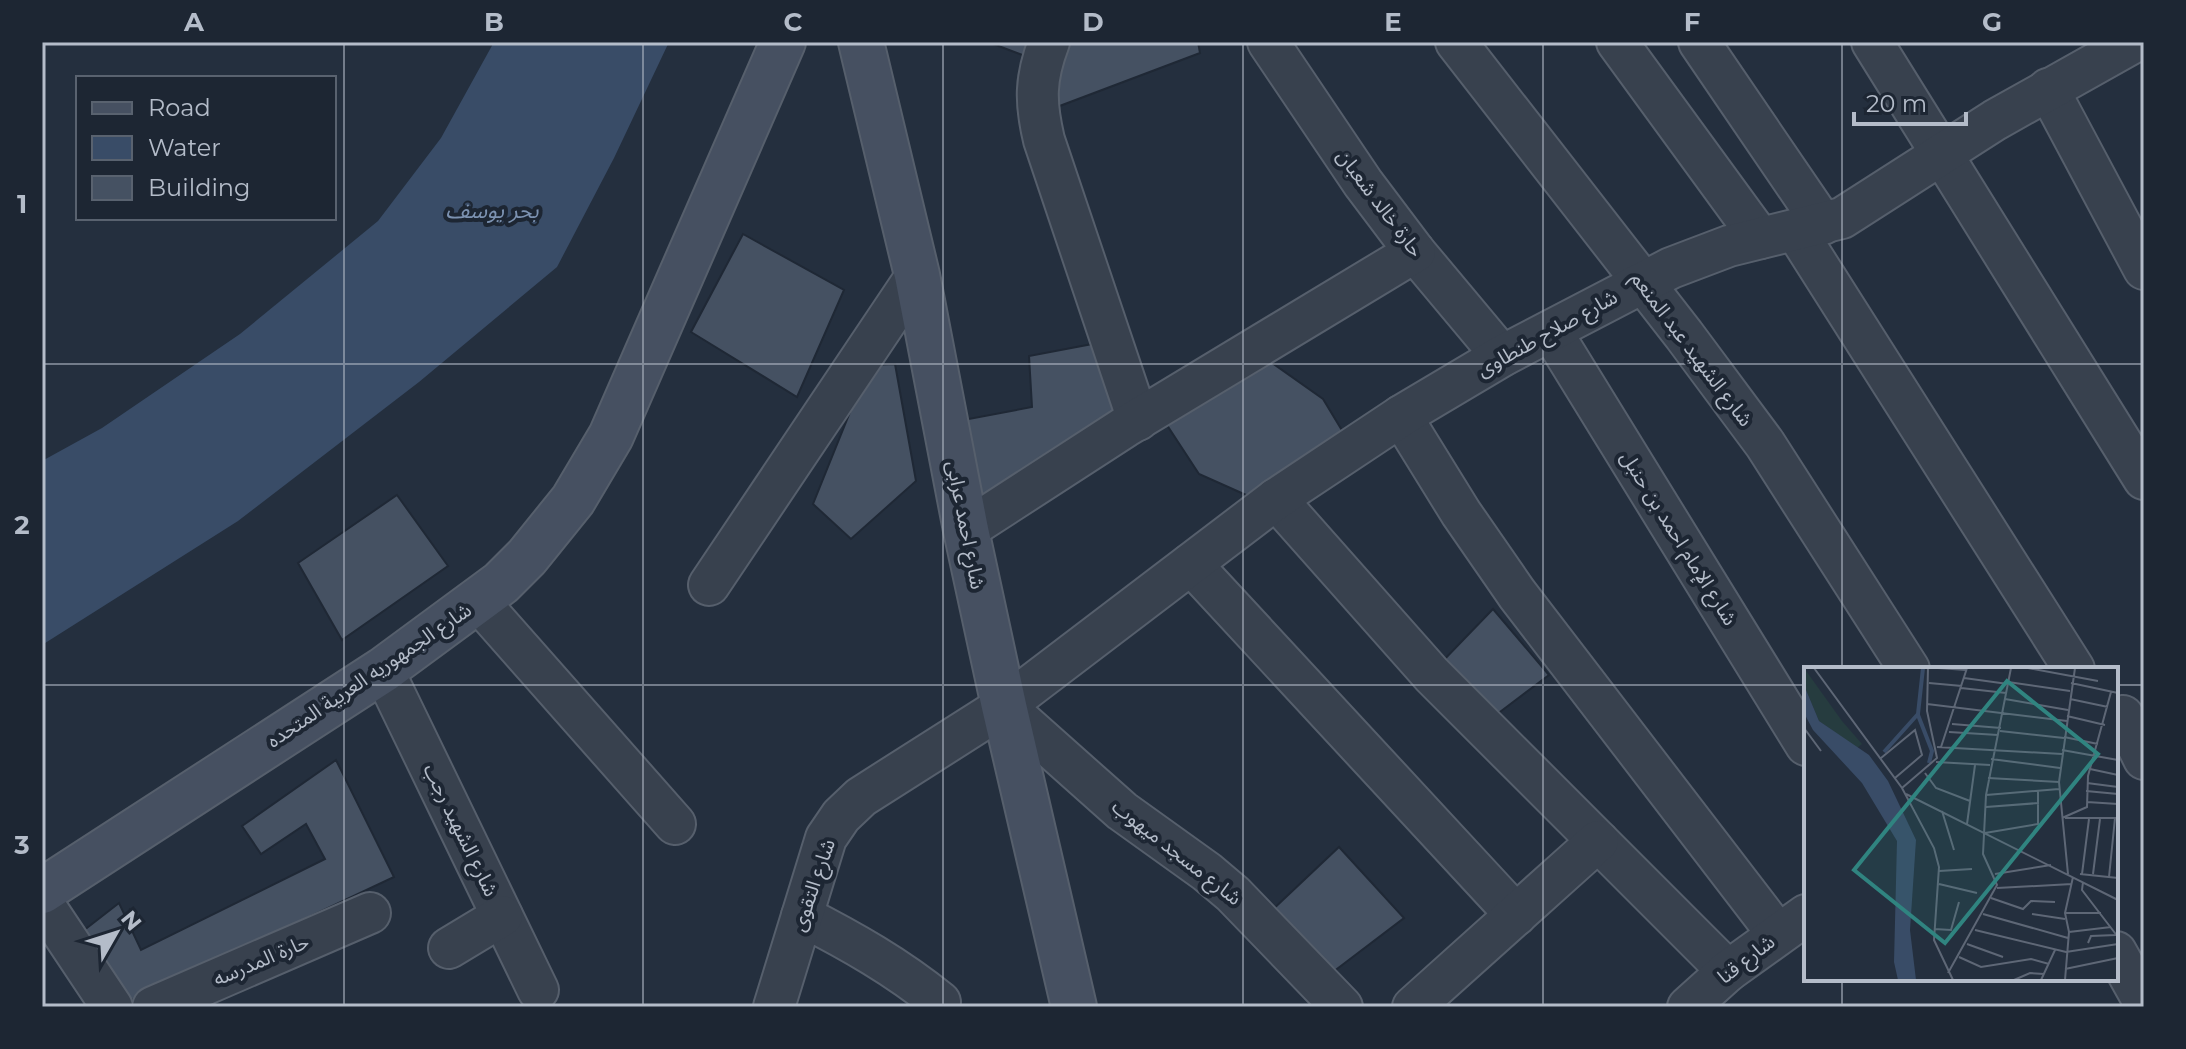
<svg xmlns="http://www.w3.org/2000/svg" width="2186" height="1049" font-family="Montserrat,'Noto Sans Arabic',sans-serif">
<rect width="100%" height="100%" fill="#242f3e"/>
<!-- water -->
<path fill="#394c67" d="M494 42H669L614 158 557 267 419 382 238 521 42 645V461L102 428 240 334 378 221 441 138Z"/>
<!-- building -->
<g fill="#455162" stroke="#1f2835" stroke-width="2">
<path d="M988 42H1029L1025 56Z"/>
<path d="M1069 42H1198L1200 53 1049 110Z"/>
<path d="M743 234 844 290 797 397 691 332Z"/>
<path d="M1103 342 1124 412 976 504 958 421 1032 407 1029 356Z"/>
<path d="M1265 358 1323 399 1346 437 1255 499 1199 474 1165 422Z"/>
<path d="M895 364 916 481 851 539 813 504 869 365Z"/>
<path d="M397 495 448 566 342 640 298 563Z"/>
<path d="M1493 609 1549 675 1492 718 1438 666Z"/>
<path d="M336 760 394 877 128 1002 83 931 119 903 141 950 325 859 306 824 261 854 242 826Z"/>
<path d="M1339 847 1404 918 1329 975 1267 915Z"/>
</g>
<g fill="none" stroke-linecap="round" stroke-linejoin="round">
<defs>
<g id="street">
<path d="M1049 42C1035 79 1035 102 1044 140L1138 420"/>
<path d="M1268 42 1363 183 1415 252 1502 356"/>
<path d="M1456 42 1684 335 1765 444 1909 669"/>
<path d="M1617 42 1760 238"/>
<path d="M1699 42 1823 224"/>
<path d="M1872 42 2144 479"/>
<path d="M2048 89 2144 269"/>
<path d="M1796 231 2074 669"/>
<path d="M1551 331 1806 745"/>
<path d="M1401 416 1461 513 1517 594 1777 933"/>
<path d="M1276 499 1432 675 1728 971"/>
<path d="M966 530 1125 427 1415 252"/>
<path d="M1191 564 1516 915"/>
<path d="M709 585 917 275"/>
<path d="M478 601 675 824"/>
<path d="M383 670 538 990"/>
<path d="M1004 706 1122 811 1207 872 1233 894 1342 1007"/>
<path d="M2123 716 2144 759"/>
<path d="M42 902 112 1007"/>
<path d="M802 916C851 941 897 967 940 1002"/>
<path d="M449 948 502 916"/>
<path d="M2116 952 2144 1002"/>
<path d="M153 1007 370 913"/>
<path d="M774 1007 826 838 841 816 861 797 1004 706 1276 499 1401 416 1502 356 1671 268 1729 246 1842 218 1995 120 2134 42"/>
<path d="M1413 1007 1598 841"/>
<path d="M1688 1007 1728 971 1806 915"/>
</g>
<g id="secondary">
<path d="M861 42 917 275 966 530 1004 706 1074 1007"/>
<path d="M42 891 383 670 501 583 527 557 573 500 611 436 783 42"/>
</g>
</defs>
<!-- street casing -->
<use href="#street" stroke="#565f6c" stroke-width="44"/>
<!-- secondary casing -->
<use href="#secondary" stroke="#565f6c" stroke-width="48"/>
<!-- street -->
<use href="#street" stroke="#38414e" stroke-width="40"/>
<!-- secondary -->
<use href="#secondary" stroke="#465061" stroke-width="44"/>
</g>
<!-- grid -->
<path fill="none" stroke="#b4bcc9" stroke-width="2" stroke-opacity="0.55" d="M344 42V1007M643 42V1007M943 42V1007M1243 42V1007M1543 42V1007M1842 42V669M42 364H2144M42 685H1806M2116 685H2144M1842 979V1007"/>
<g text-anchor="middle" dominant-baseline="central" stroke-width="8" stroke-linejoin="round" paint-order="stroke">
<!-- street labels -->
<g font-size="20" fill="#b4bcc9" stroke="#1d2633">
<text transform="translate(1380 203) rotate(53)">حارة خالد شعبان</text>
<text transform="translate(1547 333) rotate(-29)">شارع صلاح طنطاوى</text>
<text transform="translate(1692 349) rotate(53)">شارع الشهيد عبد المنعم</text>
<text transform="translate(966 525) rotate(79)">شارع احمد عرابى</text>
<text transform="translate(1679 538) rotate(58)">شارع الإمام احمد بن حنبل</text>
<text transform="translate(369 675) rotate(-34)">شارع الجمهوريه العربية المتحده</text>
<text transform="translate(461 830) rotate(64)">شارع الشهيد رجب</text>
<text transform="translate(1177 852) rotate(38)">شارع مسجد ميهوب</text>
<text transform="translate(813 885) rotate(-71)">شارع التقوى</text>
<text transform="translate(1746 959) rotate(-38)">شارع قنا</text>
<text transform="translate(261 960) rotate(-23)">حارة المدرسه</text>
</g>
<!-- water labels -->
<g font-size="22" font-style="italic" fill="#7c92b1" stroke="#1d2633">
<text x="492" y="210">بحر يوسف</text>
</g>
</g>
<!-- overview -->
<g transform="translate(1804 667)">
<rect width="314" height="314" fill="#242f3e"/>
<path d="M0 1 38 54 58 77 53 81 15 54 0 18Z" fill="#263c3f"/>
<path d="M0 18 15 54 65 88 84 114 112 173 106 263 112 313H94L90 295 93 174 58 116 9 63 0 46Z" fill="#394c67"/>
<path fill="none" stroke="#394c67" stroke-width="4" d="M114 48 128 84 125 96M80 85 114 47 119 1"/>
<path fill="none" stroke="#5e6776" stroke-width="2" d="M10 1 98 121 130 181 135 200 130 273 149 313M134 1 162 3M224 1 294 14M160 11 204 17M204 15 266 24M125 16 158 19M267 16 314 26M157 21 202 26M201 32 264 43M266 32 304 40M123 37 263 54M263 49 301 58M148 57 197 61M0 61 17 84M196 64 260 71M145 65 194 68M260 70 294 77M133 80 258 87M137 80 163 1M258 83 314 93M77 91 111 63 118 88 91 111M187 92 256 101M132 95 186 98M286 102 314 108M121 106 132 121 166 134M184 111 255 115M283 116 314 120M98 121 133 91 123 44 124 1M282 124 314 127M102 127 314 233M182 128 255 122M283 135 314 137M182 140 235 136M138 144 150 183M258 151 283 140 284 109 307 25M261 151H314M163 157 171 98M181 166 234 157V124M135 204 168 202M191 207 247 198M264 207 255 115 271 1M276 207 314 211M278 207 285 152M289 207 296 152M305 210 311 151M279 215 278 223 314 270M135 217 173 226M193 221 268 217M187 231 219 242 227 234 251 235M261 246H297M179 247 264 271M228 247 261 252M130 262 147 263 155 235M171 263 262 285 314 277M265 265 307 260M284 276 287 269 312 268M163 277 199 290M155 290 177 300 227 292 245 297M261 302 314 291M144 306 193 218 179 187 182 128 207 1M210 313 226 306 240 307M237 313 251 283M261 313 265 265 261 246 269 210"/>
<path fill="#308480" fill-opacity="0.15" stroke="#308480" stroke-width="4" d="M203 14 294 87 141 276 50 203Z"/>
<rect width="314" height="314" fill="none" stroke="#b4bcc9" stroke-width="4"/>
</g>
<!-- border -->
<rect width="2186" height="1049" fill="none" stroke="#1d2633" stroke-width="88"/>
<!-- legend -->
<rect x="76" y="76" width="260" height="144" fill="#1d2633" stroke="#59626f" stroke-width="2"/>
<rect x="92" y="102" width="40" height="12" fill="#465061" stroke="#59626f" stroke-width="2"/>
<text x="148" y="116" font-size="24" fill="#b4bcc9">Road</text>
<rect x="92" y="136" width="40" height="24" fill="#394c67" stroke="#59626f" stroke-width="2"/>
<text x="148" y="156" font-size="24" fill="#b4bcc9">Water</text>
<rect x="92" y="176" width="40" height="24" fill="#455162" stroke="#59626f" stroke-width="2"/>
<text x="148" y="196" font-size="24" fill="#b4bcc9">Building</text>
<!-- north arrow -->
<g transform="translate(116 933) rotate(51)" stroke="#1d2633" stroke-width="6" paint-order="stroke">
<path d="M0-6L14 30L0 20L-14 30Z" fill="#b4bcc9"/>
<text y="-12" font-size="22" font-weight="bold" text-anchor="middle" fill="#b4bcc9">N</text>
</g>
<!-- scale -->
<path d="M1854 112v12h112v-12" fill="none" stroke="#b4bcc9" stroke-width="4"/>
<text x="1866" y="112" font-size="24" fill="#b4bcc9" stroke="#1d2633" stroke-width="6" paint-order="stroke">20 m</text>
<rect x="44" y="44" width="2098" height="961" fill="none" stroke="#b4bcc9" stroke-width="3"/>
<g font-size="26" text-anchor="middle" font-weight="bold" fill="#b4bcc9">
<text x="194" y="31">A</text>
<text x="494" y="31">B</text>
<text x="793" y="31">C</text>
<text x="1093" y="31">D</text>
<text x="1393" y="31">E</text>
<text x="1692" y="31">F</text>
<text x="1992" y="31">G</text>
<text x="22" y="213">1</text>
<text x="22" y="534">2</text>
<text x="22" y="854">3</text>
</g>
</svg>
